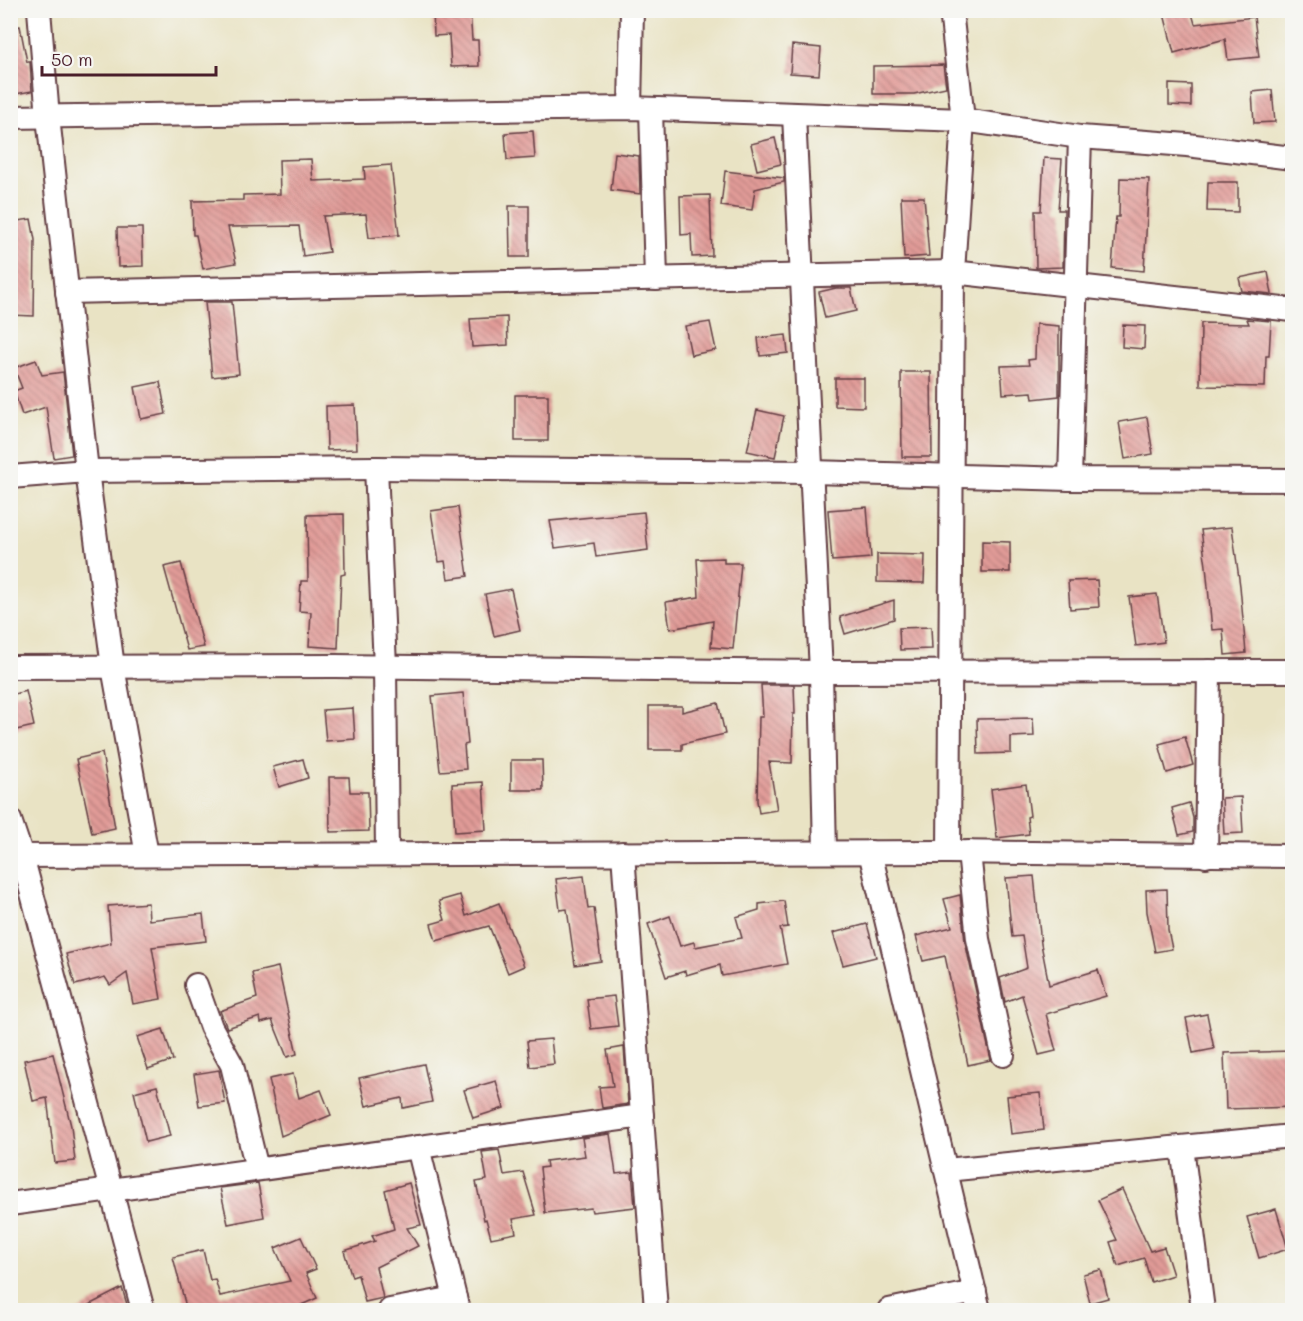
<svg xmlns="http://www.w3.org/2000/svg" width="1303" height="1321" font-family="Mali,sans-serif">
<defs>
<pattern id="building-back-hatch" width="6" height="6" patternUnits="userSpaceOnUse" patternTransform="scale(1.5)"><rect width="6" height="6" fill="#e19b98"/><path d="M-1 5l2 2M0 0l6 6M5-1l2 2" fill="none" stroke="#b87e7c"/></pattern>
</defs>
<rect width="100%" height="100%" fill="#f6f6f2"/>
<filter id="ink" filterUnits="userSpaceOnUse"><feTurbulence type="fractalNoise" baseFrequency=".0167" numOctaves="2"/><feDisplacementMap in="SourceGraphic" scale="12" xChannelSelector="R" yChannelSelector="G"/><feConvolveMatrix kernelMatrix="1 2 1 2 8 2 1 2 1" color-interpolation-filters="sRGB"/></filter>
<filter id="wash" filterUnits="userSpaceOnUse"><feTurbulence type="fractalNoise" baseFrequency=".008" numOctaves="4" result="noise"/><feDisplacementMap in="SourceGraphic" scale="24" xChannelSelector="R" yChannelSelector="G"/><feGaussianBlur stdDeviation="1.35" result="paint"/><feColorMatrix in="noise" values="0 0 0 0 0 0 0 0 0 0 0 0 0 0 0 0 0 1.4 0 .05"/><feComposite in="paint" operator="in"/></filter>
<g filter="url(#wash)">
<rect width="100%" height="100%" fill="#e9e3c4"/>
<g id="blocks">
<!-- building -->
<g fill="url(#building-back-hatch)">
<path d="M433 10H470L472 40H478L479 66 451 67 449 35 434 36Z"/>
<path d="M1163 10H1191L1195 24 1254 17 1259 57 1228 60 1225 39 1174 53Z"/>
<path d="M20 26 27 62H30L32 91 10 95V27Z"/>
<path d="M792 45 821 48 819 75 790 73Z"/>
<path d="M943 65 946 87 914 94H873V66Z"/>
<path d="M1169 84 1191 85V106L1169 105Z"/>
<path d="M1272 90 1275 122 1254 123 1252 92Z"/>
<path d="M533 131 535 158 507 160 505 133Z"/>
<path d="M775 138 781 164 757 170 751 144Z"/>
<path d="M615 153 639 156 640 194 611 190Z"/>
<path d="M1044 158 1062 159 1058 210H1064L1063 267 1036 268 1035 211H1041Z"/>
<path d="M311 159 313 181 365 179 364 167 391 165 399 235 369 238 366 214 323 216 329 252 303 256 299 226 228 227 236 263 203 269 196 235H193L192 201 243 200V195L280 194 279 160Z"/>
<path d="M725 171 784 178V182L755 189 752 210 721 206Z"/>
<path d="M1120 178 1149 179 1144 271 1112 268 1116 217H1119Z"/>
<path d="M1208 182H1238V212L1207 211Z"/>
<path d="M710 195 712 256 692 257 691 234 681 235 680 196Z"/>
<path d="M901 197H924L929 256 904 258Z"/>
<path d="M509 206H529V257H510Z"/>
<path d="M31 219 35 240 34 316 10 315V222Z"/>
<path d="M117 228H142L143 266 118 267Z"/>
<path d="M1268 272 1272 294 1242 291 1239 278Z"/>
<path d="M836 288H851L856 311 825 318 819 292Z"/>
<path d="M205 302H232L239 374 212 377Z"/>
<path d="M507 317 508 345 472 347 470 319Z"/>
<path d="M1247 319 1271 321 1269 356H1266L1265 387 1200 386 1201 323 1249 324Z"/>
<path d="M710 322 716 350 691 355 685 326Z"/>
<path d="M1036 324 1059 326V396L1033 399 1032 392 1003 394 1001 366 1029 365 1028 360 1035 359Z"/>
<path d="M1123 325 1145 326 1144 349 1122 347Z"/>
<path d="M786 335 788 353 760 356 758 338Z"/>
<path d="M36 360 42 375 63 372 72 455 54 458 46 407 22 415 14 391 22 388 14 368Z"/>
<path d="M901 372H931L932 457H902Z"/>
<path d="M835 378H864V407L835 406Z"/>
<path d="M160 382 166 414 141 419 135 387Z"/>
<rect x="515" y="395" width="33" height="46"/>
<path d="M355 405 357 449 327 450 326 406Z"/>
<path d="M757 410 784 416 775 457 747 451Z"/>
<path d="M1147 417 1153 454 1125 459 1119 422Z"/>
<path d="M458 507 468 576 448 579 445 561 439 562 431 511Z"/>
<path d="M867 507 871 558 832 561 828 510Z"/>
<path d="M644 512 648 550 596 557 594 543 555 548 550 521Z"/>
<path d="M344 514 345 574 341 575 338 648 309 646 311 612 299 611 301 581H308L307 515Z"/>
<path d="M1232 527 1240 586 1246 653 1225 655 1223 629 1212 630 1206 566 1201 530Z"/>
<path d="M982 541 1010 542V572H982Z"/>
<path d="M877 554 925 555 924 583 877 582Z"/>
<path d="M724 558V563H741L733 649 711 647 713 621 670 629 666 602 699 597 697 559Z"/>
<path d="M181 563 204 647 187 650 164 567Z"/>
<path d="M1097 580 1099 607 1070 609 1068 581Z"/>
<path d="M511 589 520 630 494 636 485 594Z"/>
<path d="M1157 594 1164 642 1136 646 1129 597Z"/>
<path d="M894 600V619L845 634 840 617Z"/>
<path d="M931 627 932 649 900 650 899 628Z"/>
<path d="M761 685H794L795 714H793L792 763 769 762 777 810 759 813 757 801 759 717H763Z"/>
<path d="M26 691 34 726 16 730 10 709V695Z"/>
<path d="M463 693 468 744 464 745 466 769 440 771 432 696Z"/>
<path d="M718 703 725 734 682 744V750H649V706H682V712Z"/>
<path d="M353 708 355 739 326 741 323 710Z"/>
<path d="M1033 718 1034 736 1011 737V753L978 754 977 719Z"/>
<path d="M1185 737 1193 765 1167 773 1159 744Z"/>
<path d="M102 753 115 828 92 833 76 759Z"/>
<path d="M303 759 308 778 279 787 273 767Z"/>
<path d="M511 760H542L543 790H511Z"/>
<path d="M329 777H349L350 792H368L369 831 330 832Z"/>
<path d="M483 782 486 830 455 832 452 784Z"/>
<path d="M1026 784 1030 816 1027 817 1029 834 997 838 991 789Z"/>
<path d="M1241 797 1243 833 1224 834 1222 798Z"/>
<path d="M1189 803 1193 818V832L1179 835 1172 808Z"/>
<path d="M584 876 588 909 594 908 601 961 575 965 567 909 560 910 556 879Z"/>
<path d="M1034 876 1041 944 1049 985 1098 970 1106 996 1046 1014 1056 1051 1039 1055 1022 995 1005 1002 1000 978 1027 968 1022 936 1012 937 1006 878Z"/>
<path d="M1167 889 1168 930 1172 949 1155 952 1147 912 1146 890Z"/>
<path d="M460 895 466 916 499 903 524 966 508 973 489 926 436 941 431 924 445 920 439 901Z"/>
<path d="M960 895 965 942 991 1060 968 1065 945 956 923 961 916 936 952 927 944 899Z"/>
<path d="M784 901 788 927 780 928 787 964 722 976 720 965 686 975 685 971 666 977 648 924 670 916 680 946 694 942 695 947 742 938 736 917 759 910V904Z"/>
<path d="M148 903 149 920 203 914 206 941 152 947 161 999 133 1004 127 973 110 985 105 977 75 985 66 954 111 943 108 906Z"/>
<path d="M867 924 876 957 843 965 833 933Z"/>
<path d="M278 967 297 1054 287 1057 272 1020 261 1023 260 1017 227 1028 220 1011 257 998 252 973Z"/>
<path d="M614 996 618 1026 591 1029 587 999Z"/>
<path d="M1207 1014 1214 1049 1193 1053 1186 1018Z"/>
<path d="M163 1029 173 1060 148 1069 137 1037Z"/>
<path d="M551 1039 554 1064 530 1067 527 1041Z"/>
<path d="M624 1047 628 1104 602 1108 599 1087 613 1086 607 1050Z"/>
<path d="M1293 1051V1107L1226 1109 1224 1053Z"/>
<path d="M53 1054 71 1126 75 1161 55 1163 47 1098 33 1101 24 1060Z"/>
<path d="M424 1064 432 1102 403 1108 402 1098 366 1106 359 1078Z"/>
<path d="M219 1070 225 1103 199 1106 194 1074Z"/>
<path d="M293 1074 299 1098 321 1090 331 1115 281 1136 269 1079Z"/>
<path d="M496 1081 504 1108 473 1118 464 1090Z"/>
<path d="M157 1086 170 1136 146 1142 134 1092Z"/>
<path d="M1040 1093 1044 1130 1011 1134 1007 1096Z"/>
<path d="M610 1134 616 1174 632 1172 635 1207 592 1212 591 1208 545 1213 540 1168 547 1167 546 1161 585 1156 582 1138Z"/>
<path d="M499 1150 504 1175 523 1172 536 1215 513 1219 516 1233 491 1238 486 1219 484 1220 476 1182 487 1180 482 1152Z"/>
<path d="M258 1183 264 1217 228 1224 220 1188Z"/>
<path d="M409 1183 421 1225 407 1228 418 1246 376 1267 383 1298 365 1302 358 1275 352 1277 344 1251 375 1241 372 1236 394 1229 385 1190Z"/>
<path d="M1122 1189 1150 1251 1164 1247 1173 1275 1151 1282 1144 1258 1118 1266 1110 1242 1117 1240 1098 1200Z"/>
<path d="M1276 1209 1288 1249 1259 1258 1247 1217Z"/>
<path d="M301 1237 316 1269 306 1273 317 1298 288 1311H187L173 1257 203 1250 210 1280 215 1279 220 1296 290 1281 275 1248Z"/>
<path d="M1101 1270 1108 1298 1090 1303 1083 1274Z"/>
<path d="M122 1288 129 1311H77Z"/>
</g>
</g>
</g>
<g filter="url(#ink)">
<use href="#blocks" fill-opacity="0" stroke="#623c42" stroke-width="1.5"/>
<g fill="none" stroke-linecap="round" stroke-linejoin="round">
<defs>
<g id="street">
<path d="M39 10 48 117 87 471 113 667 147 855"/>
<path d="M630 108 632 10"/>
<path d="M651 109 656 279"/>
<path d="M794 115 821 672 825 852"/>
<path d="M10 117 630 108 963 120 1080 137 1187 145 1292 158"/>
<path d="M67 292 953 272 1292 310"/>
<path d="M376 468 385 666 387 853"/>
<path d="M10 477 87 471 376 468 811 472 1070 479 1292 480"/>
<path d="M1070 479 1080 137"/>
<path d="M10 667 335 666 821 672 1292 671"/>
<path d="M10 820 22 856 143 1310"/>
<path d="M870 852 979 1310"/>
<path d="M949 852 953 272 963 120 951 10"/>
<path d="M969 852 978 939 1003 1055"/>
<path d="M623 853 656 1310"/>
<path d="M10 856 949 852 1292 856"/>
<path d="M1206 856 1209 671"/>
<path d="M196 985 211 1027 232 1065 257 1169"/>
<path d="M418 1147 458 1310"/>
<path d="M1182 1147 1203 1310"/>
<path d="M946 1170 1292 1136"/>
<path d="M10 1204 642 1116"/>
<path d="M390 1310 455 1298"/>
<path d="M889 1310 975 1292"/>
</g>
</defs>
<!-- street casing -->
<use href="#street" stroke="#623c42" stroke-width="26"/>
<!-- street -->
<use href="#street" stroke="#fff" stroke-width="22"/>
</g>
</g>
<!-- margin -->
<rect width="1303" height="1321" fill="none" stroke="#f6f6f2" stroke-width="36"/>
<!-- scale -->
<path d="M42 66v9h174v-9" fill="none" stroke="#4a1f2b" stroke-width="3"/>
<text x="51" y="66" font-size="18" fill="#4a1f2b" stroke="#f6f6f2" stroke-width="4.5" paint-order="stroke">50 m</text>
</svg>
